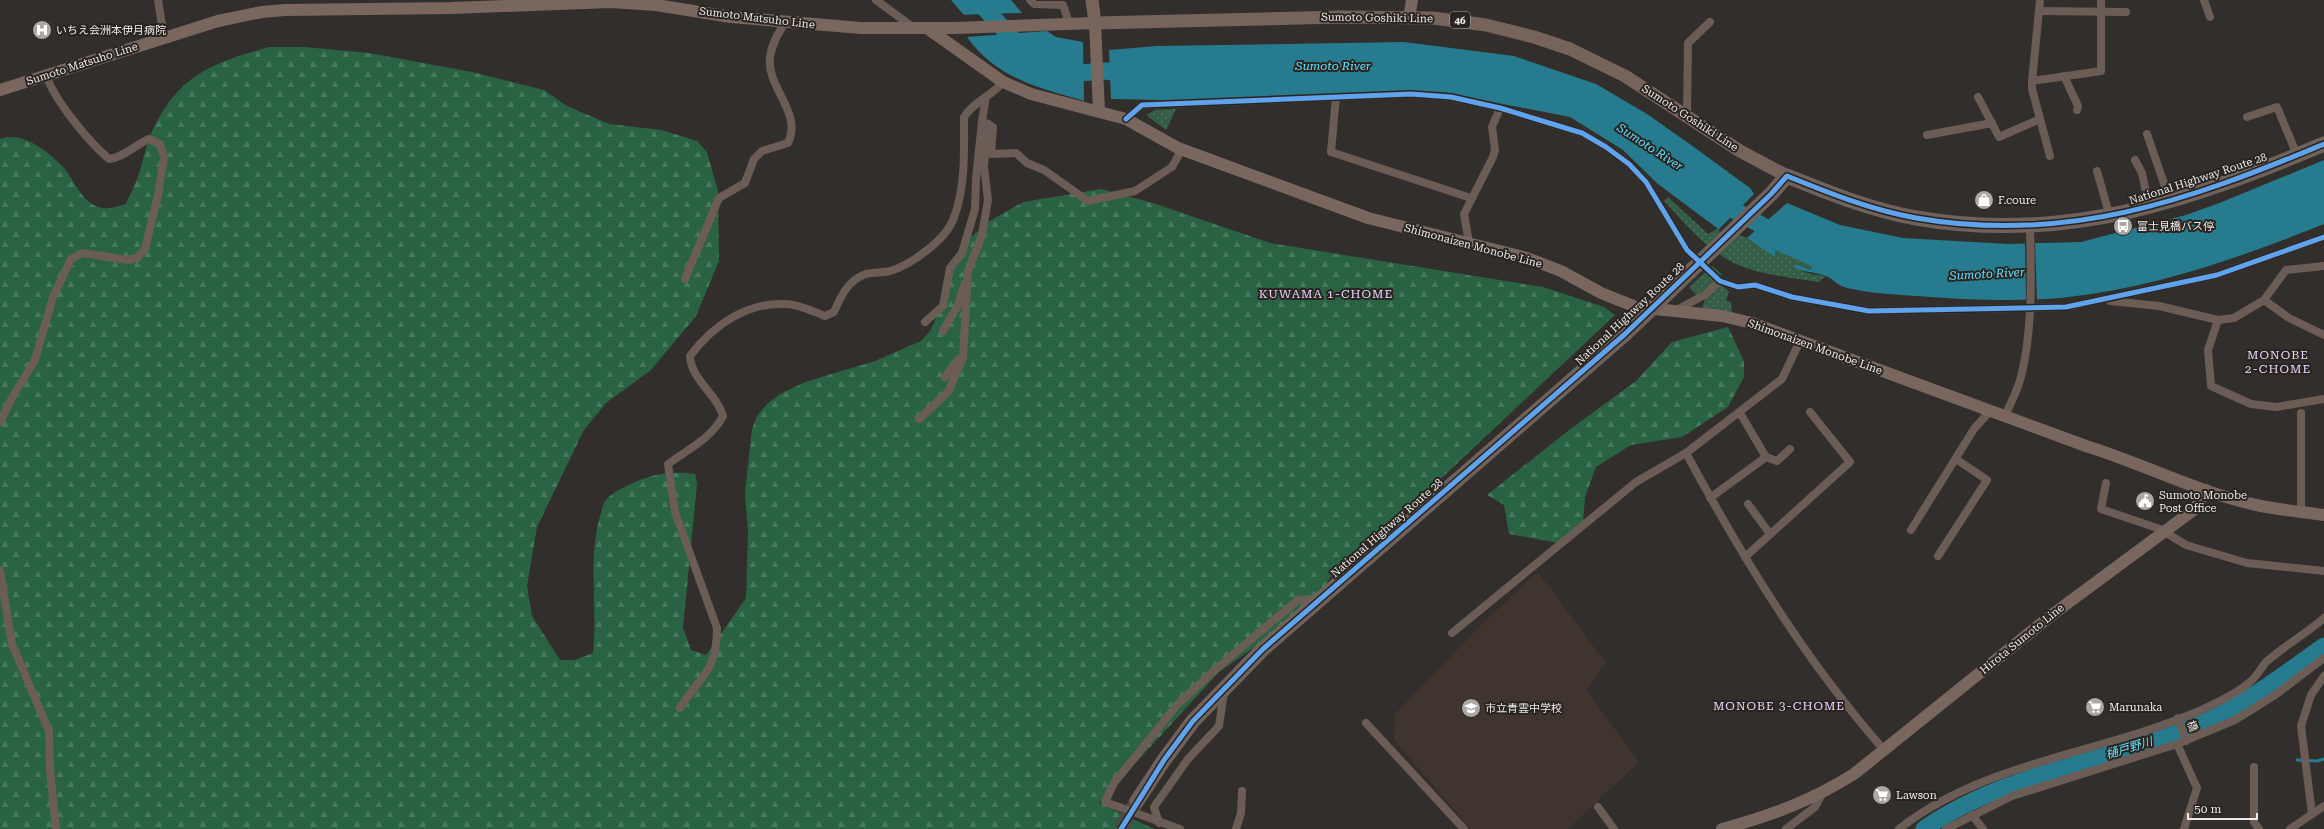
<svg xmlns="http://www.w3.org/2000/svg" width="2324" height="829" font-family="'Roboto Serif','Noto Sans JP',serif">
<defs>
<pattern id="forest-firs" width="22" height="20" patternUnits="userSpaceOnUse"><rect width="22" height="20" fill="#296344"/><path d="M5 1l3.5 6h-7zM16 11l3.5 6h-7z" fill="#487a5f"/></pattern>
<pattern id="park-dots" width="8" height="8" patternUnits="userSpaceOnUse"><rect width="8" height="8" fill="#335d44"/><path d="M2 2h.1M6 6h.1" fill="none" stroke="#51745f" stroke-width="1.8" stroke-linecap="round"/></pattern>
</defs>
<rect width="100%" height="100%" fill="#312e2b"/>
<!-- built -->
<path fill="#3f352e" d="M1538 572 1606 663 1586 690 1639 762 1568 829H1471L1394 740 1395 714 1485 621Z"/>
<!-- forest -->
<g fill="url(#forest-firs)">
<path d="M269 47H304L369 53 472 72 544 90 567 106 609 124 662 130 697 141 707 152 718 191 719 261 696 316 651 370 606 403 584 430 537 527 527 586 532 616 560 660H575L593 653C598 607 587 558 601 513 602 510 603 504 605 501 611 493 626 486 635 482 656 473 672 471 695 474L697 484 683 628 691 650 706 655 746 598 748 533 745 493 752 429 757 416 767 404 780 394 805 382 875 361 921 341 930 331 938 314 953 264 968 240 988 222 1023 202 1101 189 1156 204 1270 243 1543 287 1604 307 1615 315 1433 486 1392 522 1348 556 1331 576 1321 593 1297 617 1219 672 1099 803 1154 829H0V139C22 130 49 152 64 168 74 180 81 200 96 206 106 211 116 207 126 204 130 194 136 184 139 173 144 158 147 141 154 127 182 72 215 63 269 47Z"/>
<path d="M1728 327 1744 361V377L1728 407 1682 437 1631 445 1596 467 1585 497 1583 526 1559 543 1509 534 1504 505 1487 495 1569 430 1636 381 1672 342Z"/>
</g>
<!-- park -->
<g fill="url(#park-dots)">
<path d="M1176 109 1166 130 1146 115 1155 110Z"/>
<path d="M1668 197 1708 234 1721 227 1813 266 1811 270 1795 264 1794 268 1811 274 1826 276 1818 282C1796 278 1771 276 1749 269 1713 258 1689 228 1664 201Z"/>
<path d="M1712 266 1722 274 1698 297 1689 287Z"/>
<path d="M1720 284 1729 291 1726 301 1731 302 1732 314 1709 311 1702 307 1705 299 1713 294 1712 288Z"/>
</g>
<!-- water -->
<g fill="#267c8e">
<path d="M951 0H1011L1022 13 964 15Z"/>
<path d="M1047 31 1056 37 1083 42 1084 101C1039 88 996 78 967 37Z"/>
<path d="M1404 42 1514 56 1596 84 1647 114 1691 145 1750 188 1759 201 1725 234 1658 184 1623 150 1570 117 1442 92 1393 91 1221 101 1111 99 1109 50 1157 46Z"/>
<path d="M2324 160V224C2242 257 2157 287 2069 297 2027 302 1973 300 1931 297 1906 295 1867 294 1844 287 1837 285 1832 278 1826 276 1815 272 1804 272 1794 268L1795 264 1811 270 1812 266 1775 250V257L1747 238 1787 203 1840 225 1903 238 2008 244 2081 242 2186 215 2222 202Z"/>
</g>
<!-- pier -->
<g fill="#312e2b">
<path d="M1024 13 964 17 961 15Z"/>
<path d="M1047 29 1049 30 965 36 967 35Z"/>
<path d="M1756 192 1761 200 1724 236 1718 230Z"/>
<path d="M2025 242H2035L2037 300H2026Z"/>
</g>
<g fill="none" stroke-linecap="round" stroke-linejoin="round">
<!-- stream -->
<path stroke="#267c8e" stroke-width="3" d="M2297 760 2317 761 2324 759"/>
<!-- river -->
<g stroke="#267c8e" stroke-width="17">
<path d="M977 0 1023 50"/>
<path d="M1061 71 1078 73 1106 71 1132 75"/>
<path d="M1734 210 1781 236"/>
<path d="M1924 829C2007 771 2107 763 2198 725 2244 706 2284 674 2324 646"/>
</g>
<!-- highway-tunnel -->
<path stroke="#4d4a47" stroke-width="15" stroke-dasharray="15 8" stroke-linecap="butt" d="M1121 829 1137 801"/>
<!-- street -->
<g stroke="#6b5d56" stroke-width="8">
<path d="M158 0 164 38"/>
<path d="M876 0 914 28"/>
<path d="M1030 0 1034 4 1063 5 1069 23"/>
<path d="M2040 0 2032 81 2101 71V0"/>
<path d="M2204 0 2210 17"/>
<path d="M2039 11 2126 12"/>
<path d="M2064 76 2078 106 2077 110"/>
<path d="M2032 81V89L2050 156"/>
<path d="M986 97 982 121 993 127 991 154 1016 153 1027 163 1044 170 1088 201 1135 191 1172 167 1182 149"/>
<path d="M1336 97 1331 152 1471 198"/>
<path d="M1978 97 1999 137 2040 119"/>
<path d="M1687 115 1688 43 1710 22"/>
<path d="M2247 117 2277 107 2297 155"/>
<path d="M1126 119 1142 105 1411 94 1451 97 1500 108 1582 133 1606 147 1629 164 1646 182 1687 250 1720 281 1738 287 1755 285 1792 297 1869 311 2066 307 2217 275 2324 237"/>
<path d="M2147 134 2170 201"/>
<path d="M1927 135 1992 123"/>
<path d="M2135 160 2142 173 2149 207"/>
<path d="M2097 171 2110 217"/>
<path d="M1469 243 1464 214 1493 157 1495 150 1492 127 1500 108"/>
<path d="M685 279 719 198 745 183 754 159 762 151 788 143C803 112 766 88 770 57 772 43 779 32 786 21"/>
<path d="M2264 300 2289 318 2324 335"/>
<path d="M2110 301 2159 306 2218 320 2234 318 2264 300 2286 270 2324 266"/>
<path d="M1675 311 1706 294 1720 281"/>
<path d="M2218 320 2208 350 2211 386 2251 404 2276 407 2324 399"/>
<path d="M925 322 943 306 950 268 962 253 975 209 976 179 982 121"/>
<path d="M943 331 958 305 965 283"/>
<path d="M945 377 959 359"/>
<path d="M1740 413 1766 457"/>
<path d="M2005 416C2011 402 2019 388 2022 373 2033 324 2031 276 2030 226"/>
<path d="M919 419 948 392 963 358 968 271 982 235 988 200 984 166 988 124"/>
<path d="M0 422 13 396 35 360 53 297 71 259 83 253 127 260 137 258 145 249 158 195 164 157 160 144 149 139C135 145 123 158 109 159 88 141 55 101 46 75"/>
<path d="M1686 453C1744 560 1804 659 1885 751"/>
<path d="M2106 483 2101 509 2160 529 2186 545 2247 563 2324 571"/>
<path d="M1710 498 1766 457 1777 461 1790 449"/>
<path d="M1748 504 1770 534"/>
<path d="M2301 512V413"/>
<path d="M1911 530 1974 429 1990 411"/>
<path d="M1938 556 1987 480 1956 459"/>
<path d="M1745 557 1850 462 1810 412"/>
<path d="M0 571 12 644 49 731 50 769 56 829"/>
<path d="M1452 633 1636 482 1686 453 1782 379 1800 341"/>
<path d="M680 708C701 675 717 672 717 628L675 512 668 464C687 450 712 438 723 416 717 394 691 380 690 356 713 325 747 302 786 304 798 304 814 312 825 316L834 312C841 296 848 280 866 274 874 272 882 273 890 271 911 265 945 240 953 220 966 188 964 150 964 117 973 102 992 96 1003 82"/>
<path d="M2178 718 2186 741"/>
<path d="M1366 723 1464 829"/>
<path d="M2177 744 2197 788 2184 829"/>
<path d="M2254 767V822L2259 829"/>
<path d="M1598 807 1614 829"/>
<path d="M2312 814 2301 726 2311 695 2324 676"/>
<path d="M1972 815 1983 829"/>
<path d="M1159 823 1154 807 1188 759 1219 726 1224 692"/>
<path d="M1180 829 1105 802 1114 783 1177 705 1217 668 1298 600 1318 599"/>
<path d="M1236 829 1241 813 1242 791"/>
<path d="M1786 829 1815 807 1822 794"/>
<path d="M1899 829C1986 761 2100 754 2199 711 2216 703 2237 694 2251 681 2257 676 2261 668 2266 662 2284 646 2306 634 2324 618"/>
<path d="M1946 829 2012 796 2177 744 2235 720 2275 695 2324 658"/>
<path d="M2290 829 2324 806"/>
</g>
<!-- secondary -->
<g stroke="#78665f" stroke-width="12">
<path d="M1409 18 1412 0"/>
<path d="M927 28 1003 82 1031 94 1126 119 1178 148 1368 218 1527 258 1561 271 1601 293 1636 307 1722 316 1752 323 2086 446C2144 464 2201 494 2261 506 2281 510 2303 512 2324 515"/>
<path d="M0 90 218 21 262 12 285 10 452 8 610 2 656 5 731 17 861 28H955L1095 23 1099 111"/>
<path d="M1722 829C1772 815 1809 802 1854 774L2053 614 2195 509 2206 490"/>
</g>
<!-- primary -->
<path stroke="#76645c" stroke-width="13" d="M1092 0 1095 23 1341 17 1433 18 1486 25 1534 37 1570 49 1625 76 1740 151 1787 176"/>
<!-- highway -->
<g stroke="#71615b" stroke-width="15">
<path d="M1771 194 1787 176C1829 193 1871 210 1916 218 2066 244 2188 201 2324 144"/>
<path d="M1137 801 1164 760 1193 721 1263 649 1625 334"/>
</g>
<!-- highway-bridge -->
<path stroke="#71615b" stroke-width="15" d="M1625 334 1771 194"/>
<defs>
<g id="cycleway">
<path d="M1126 119 1142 105 1411 94 1451 97 1500 108 1582 133 1606 147 1629 164 1646 182 1687 250 1720 281 1738 287 1755 285 1792 297 1869 311 2066 307 2217 275 2324 237"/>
<path d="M1121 829 1164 760 1193 721 1263 649 1625 334 1771 194 1787 176C1829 193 1871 210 1916 218 2066 244 2188 201 2324 144"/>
</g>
</defs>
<!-- cycleway casing -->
<use href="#cycleway" stroke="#292420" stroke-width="8"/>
<!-- cycleway -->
<use href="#cycleway" stroke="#60a3ed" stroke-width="5"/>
</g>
<!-- icons -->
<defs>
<symbol id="hospital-disc" viewBox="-11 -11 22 22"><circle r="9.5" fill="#aca8a5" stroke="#292420"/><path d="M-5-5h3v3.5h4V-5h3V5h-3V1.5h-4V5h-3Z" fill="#fff"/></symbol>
<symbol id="shop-disc" viewBox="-11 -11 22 22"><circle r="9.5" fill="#aca8a5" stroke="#292420"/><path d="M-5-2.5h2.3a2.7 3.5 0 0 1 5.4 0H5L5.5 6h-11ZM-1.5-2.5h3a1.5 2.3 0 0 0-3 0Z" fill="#fff"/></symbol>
<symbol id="bus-disc" viewBox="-11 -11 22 22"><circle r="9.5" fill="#aca8a5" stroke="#292420"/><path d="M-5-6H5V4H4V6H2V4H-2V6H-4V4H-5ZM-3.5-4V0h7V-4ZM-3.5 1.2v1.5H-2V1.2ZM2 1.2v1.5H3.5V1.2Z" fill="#fff"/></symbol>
<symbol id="civic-disc" viewBox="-11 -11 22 22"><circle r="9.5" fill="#aca8a5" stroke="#292420"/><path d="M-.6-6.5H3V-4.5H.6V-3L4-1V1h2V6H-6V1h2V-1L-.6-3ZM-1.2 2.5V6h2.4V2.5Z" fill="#fff"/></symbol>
<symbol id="supermarket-disc" viewBox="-11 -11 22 22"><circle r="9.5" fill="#aca8a5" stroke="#292420"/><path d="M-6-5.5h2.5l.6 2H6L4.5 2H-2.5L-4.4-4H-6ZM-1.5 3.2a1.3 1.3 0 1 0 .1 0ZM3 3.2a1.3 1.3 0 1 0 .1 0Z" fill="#fff"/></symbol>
<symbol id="school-disc" viewBox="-11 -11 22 22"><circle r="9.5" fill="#aca8a5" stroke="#292420"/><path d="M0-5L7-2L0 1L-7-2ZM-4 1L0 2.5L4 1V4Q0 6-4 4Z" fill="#fff"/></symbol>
</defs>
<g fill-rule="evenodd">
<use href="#hospital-disc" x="31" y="19" width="22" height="22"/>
<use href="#shop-disc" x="1973" y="189" width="22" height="22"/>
<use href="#bus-disc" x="2112" y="215" width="22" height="22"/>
<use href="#civic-disc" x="2134" y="490" width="22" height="22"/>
<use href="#supermarket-disc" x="2084" y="696" width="22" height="22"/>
<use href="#school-disc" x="1460" y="697" width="22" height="22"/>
<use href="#supermarket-disc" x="1871" y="784" width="22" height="22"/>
</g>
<g text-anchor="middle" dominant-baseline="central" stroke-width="4" stroke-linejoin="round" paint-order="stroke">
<!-- shield labels -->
<rect fill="#292420" stroke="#b3afab" stroke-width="1" x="1450" y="12" width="20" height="16" rx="3"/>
<g font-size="10" font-weight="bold" fill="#eeeae7">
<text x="1460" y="20">46</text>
</g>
<!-- street labels -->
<g font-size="11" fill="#eeeae7" stroke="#292420">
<text transform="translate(757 18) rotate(7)">Sumoto Matsuho Line</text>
<text transform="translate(1377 18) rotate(1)">Sumoto Goshiki Line</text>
<text transform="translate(82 64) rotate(-18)">Sumoto Matsuho Line</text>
<text transform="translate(1690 118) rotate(33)">Sumoto Goshiki Line</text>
<text transform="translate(2198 179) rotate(-18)">National Highway Route 28</text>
<text transform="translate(1473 246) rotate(15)">Shimonaizen Monobe Line</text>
<text transform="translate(1630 314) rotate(-43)">National Highway Route 28</text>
<text transform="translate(1815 347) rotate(20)">Shimonaizen Monobe Line</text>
<text transform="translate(1387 528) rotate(-41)">National Highway Route 28</text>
<text transform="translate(2022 639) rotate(-39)">Hirota Sumoto Line</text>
<text transform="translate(2192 726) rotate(71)">橋</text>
</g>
<!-- poi labels -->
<g font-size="11" fill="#eeeae7" stroke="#292420" text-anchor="start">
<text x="56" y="30">いちえ会洲本伊月病院</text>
<text x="1998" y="200">F.coure</text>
<text x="2137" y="226">富士見橋バス停</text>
<text x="2159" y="495">Sumoto Monobe<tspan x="2159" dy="13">Post Office</tspan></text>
<text x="2109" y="707">Marunaka</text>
<text x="1485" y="708">市立青雲中学校</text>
<text x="1896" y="795">Lawson</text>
</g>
<!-- water labels -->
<g font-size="12" font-style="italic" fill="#60e1ff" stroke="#292420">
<text x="1333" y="66">Sumoto River</text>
<text transform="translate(1650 147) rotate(33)">Sumoto River</text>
<text transform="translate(1987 274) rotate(-3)">Sumoto River</text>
<text transform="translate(2129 748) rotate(-17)">樋戸野川</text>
</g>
<!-- neighbourhood labels -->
<g font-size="12" letter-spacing="1" fill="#ebd5fe" stroke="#292420">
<text x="1326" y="294">KUWAMA 1-CHOME</text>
<text x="2278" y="355">MONOBE<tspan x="2278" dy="14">2-CHOME</tspan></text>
<text x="1779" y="706">MONOBE 3-CHOME</text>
</g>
</g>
<!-- scale -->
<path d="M2188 813v6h69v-6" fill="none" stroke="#eeeae7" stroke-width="2"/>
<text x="2194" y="813" font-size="12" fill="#eeeae7" stroke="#292420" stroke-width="3" paint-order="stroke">50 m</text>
</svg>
